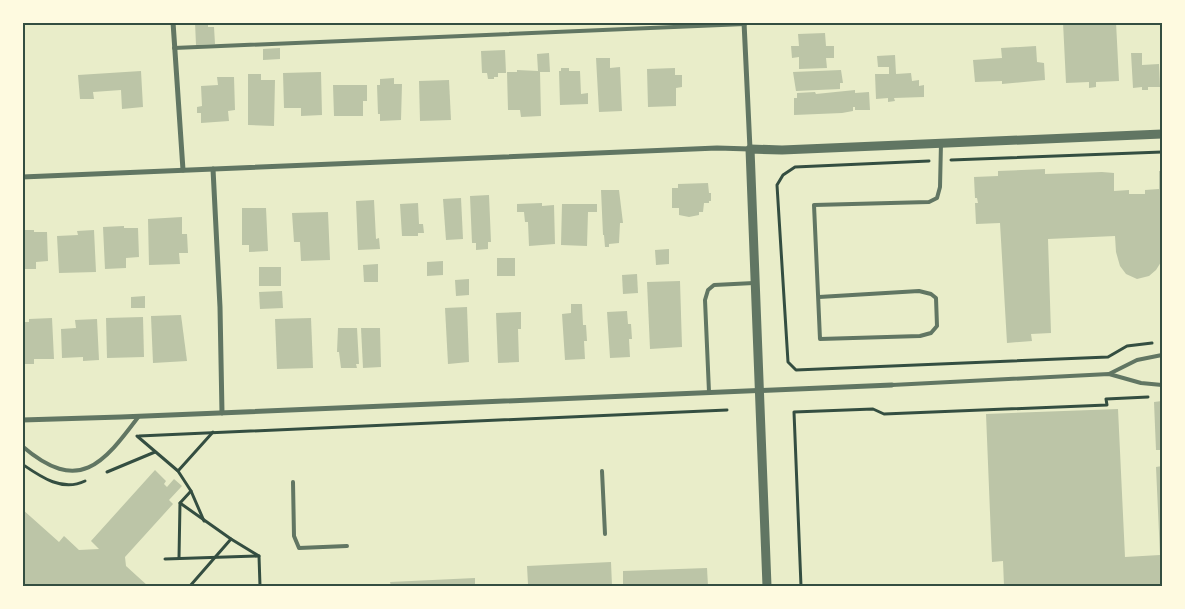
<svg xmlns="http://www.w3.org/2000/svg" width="1185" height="609" font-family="'Work Sans',sans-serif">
<rect width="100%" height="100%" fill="#e9edc9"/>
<!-- building -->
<g fill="#bcc5a7">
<path d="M195 22H208V27H214L215 44 196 45Z"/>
<path d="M1063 22H1116L1119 81 1096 82V87L1089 88V82L1066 83Z"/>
<path d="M825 33 826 46H834V58H826L827 68 799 69V57L792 58 791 46H799L798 34Z"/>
<path d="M1036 46 1037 62 1044 63 1045 80 1002 84V81L975 82 973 60 1002 58 1001 48Z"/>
<path d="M280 48V59L263 60V49Z"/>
<path d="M505 50 506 73H498V77H494V79H488L487 73H482L481 51Z"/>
<path d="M549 53 550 72H540L541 116 521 117 520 110H508L507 72H517V70L538 71 537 54Z"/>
<path d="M1131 53H1142V65L1159 64 1160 87H1148V90H1142V87L1133 88Z"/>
<path d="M895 55 896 74 911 73 912 81 919 80V86L924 85V97L894 98 895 101 888 102V98L876 99 875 74H889V67H878L877 56Z"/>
<path d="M596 58H610V68L620 67 622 111 599 112Z"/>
<path d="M561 68H569V71H580L581 94 588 93V104L560 105 559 71H561Z"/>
<path d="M675 68V75H682V87L676 88V106L648 107 647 69Z"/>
<path d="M841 70 843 83H840V89L796 91 793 72Z"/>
<path d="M141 71 143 107 122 109 121 90 93 92 94 99H80L78 75Z"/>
<path d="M321 72 322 115 301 116V108H284L283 73Z"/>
<path d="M248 74H261V80H275L274 126 248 125Z"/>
<path d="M217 77H234L235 110 228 111 229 121 201 123V113H197V107L202 106 201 86 218 85Z"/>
<path d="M394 78V84H402L401 120 380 121V114H378L377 85H380V79Z"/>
<path d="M449 80 451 120 420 121 419 81Z"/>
<path d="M333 85H367V101H363V116H334Z"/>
<path d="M855 90V93L869 92 870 110H855V107H853V111L842 113 794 115V98H797V93L815 92 816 94Z"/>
<path d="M1045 169V174L1102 172 1114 173V191L1129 190V194H1145V190L1159 189V171H1162V253L1161 262 1156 270 1149 276 1137 279 1126 274 1120 266 1116 252 1115 236 1048 239 1051 333 1031 334 1032 341 1007 343 1000 223 976 224 975 203H978L977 198H975L974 177 998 176V171Z"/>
<path d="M708 183 709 193H711V201H709V203H704L703 212H699V215L689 217 679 215V208H672V188H678V184Z"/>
<path d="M601 190H619L623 223H620L619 243 609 244V247H605L604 235H603Z"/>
<path d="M489 195 491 242H488V249L476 250V243H472L470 196Z"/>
<path d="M461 198 463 239 446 240 443 199Z"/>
<path d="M374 200 376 239 379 238 380 249 358 250 356 201Z"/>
<path d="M418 203 419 224H423L424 233H418V236H402L400 204Z"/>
<path d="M542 203V206L554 205 555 244 529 246 528 222H525L524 212H517V204Z"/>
<path d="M562 204H597V212H588L587 246 561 245Z"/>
<path d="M242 208H266L268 251 249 252V245H242Z"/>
<path d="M328 212 330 260 301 261 300 242H294L292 213Z"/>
<path d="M182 217V234H187L188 253H179L180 264 149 265 148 219Z"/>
<path d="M124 226V228H138L139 257 126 258V268L105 269 103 227Z"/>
<path d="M22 230H34V232H47L48 261 36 262V269H22Z"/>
<path d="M94 230 96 272 59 273 57 236 78 235 77 231Z"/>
<path d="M669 249V264L656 265 655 250Z"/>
<rect x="497" y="258" width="18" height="18"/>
<path d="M443 261V275L427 276V262Z"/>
<path d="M378 264V282H364L363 265Z"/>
<rect x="259" y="267" width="22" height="19"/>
<path d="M637 274 638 293 623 294 622 275Z"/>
<path d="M469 279V295L456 296 455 280Z"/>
<path d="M680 281 682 347 650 349 647 282Z"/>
<path d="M282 291 283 308 260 309 259 292Z"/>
<path d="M145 296V308H131V297Z"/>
<path d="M571 304H582L583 325H586L587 341H584L585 359 565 360 562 314 571 313Z"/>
<path d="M467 307 469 362 448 364 445 308Z"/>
<path d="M627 311 628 324H631L632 339H629L630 357 610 358 607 312Z"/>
<path d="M521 312V329H518L519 362 498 363 496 313Z"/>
<path d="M181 315 187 361 153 363 151 316Z"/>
<path d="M143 317 144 357 107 358 106 318Z"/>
<path d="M52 318 54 359H34V364H22V322H29V319Z"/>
<path d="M311 318 313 368 277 369 275 319Z"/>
<path d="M97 319 99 360 83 361V357L62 358 61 329 76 328 75 320Z"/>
<path d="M338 328H357L359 364H356L357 368H341L339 352H337Z"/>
<path d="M361 328H380L381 367 363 368Z"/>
<path d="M1162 401V450H1156L1154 402Z"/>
<path d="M1118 409 1125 557 1160 555 1156 467 1162 466V586H1004L1003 561 992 562 986 414Z"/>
<path d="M155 470 166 481 164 484 167 487 174 479 182 486 169 500 173 504 125 557 126 566 148 586H22V573L24 570 22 559V509L59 542 64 536 79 550 99 549 91 541Z"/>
<path d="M611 562 612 586H511V585L528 584 527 566Z"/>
<path d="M707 568 708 586H623V571Z"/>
<path d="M475 578V586H391L390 582Z"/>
</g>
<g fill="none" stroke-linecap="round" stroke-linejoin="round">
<!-- path -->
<g stroke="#344e41" stroke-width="3">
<path d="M951 160 1162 152"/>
<path d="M929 161 795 167 783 175 777 185 788 362 796 370 1108 357 1127 346 1152 343"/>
<path d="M137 436 178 471 191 491 204 521"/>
<path d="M139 436 727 410"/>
<path d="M22 464C41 477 62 492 85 481"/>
<path d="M178 471 213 432"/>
<path d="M107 472 155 452"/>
<path d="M180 503 231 539 259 556 260 586"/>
<path d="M179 558 180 503 191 491"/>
<path d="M165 559 259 556"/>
<path d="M190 586 231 539"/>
<path d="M801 586 794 412 873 409 884 414 1107 405 1106 399 1148 397"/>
</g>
<!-- service -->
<g stroke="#617663" stroke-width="4">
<path d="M174 48 745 24"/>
<path d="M819 297 919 291 931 294 936 298 937 326 931 333 920 336 820 339 814 205 929 202 937 198 940 187 941 143"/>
<path d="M1109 374 1137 360 1162 355"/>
<path d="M892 385 1109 374 1141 383 1162 385"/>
<path d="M709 392 705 300 708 290 714 285 754 283"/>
<path d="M22 446C79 495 103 464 139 416"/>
<path d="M602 471 605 534"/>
<path d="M293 482 294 536 299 548 347 546"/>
</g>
<!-- minor -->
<g stroke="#617663" stroke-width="5">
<path d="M173 22 183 170"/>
<path d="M213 169 220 307 222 413"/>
<path d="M22 177 717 148 750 149 744 22"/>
<path d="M22 420 121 417 892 385"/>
</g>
<!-- tertiary -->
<path stroke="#617663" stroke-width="9" d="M767 586 750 149 782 150 1162 134"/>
</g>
<!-- border -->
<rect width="1185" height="609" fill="none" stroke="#fefae0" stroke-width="48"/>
<rect x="24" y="24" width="1137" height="561" fill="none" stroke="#344e41" stroke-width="2"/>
</svg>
